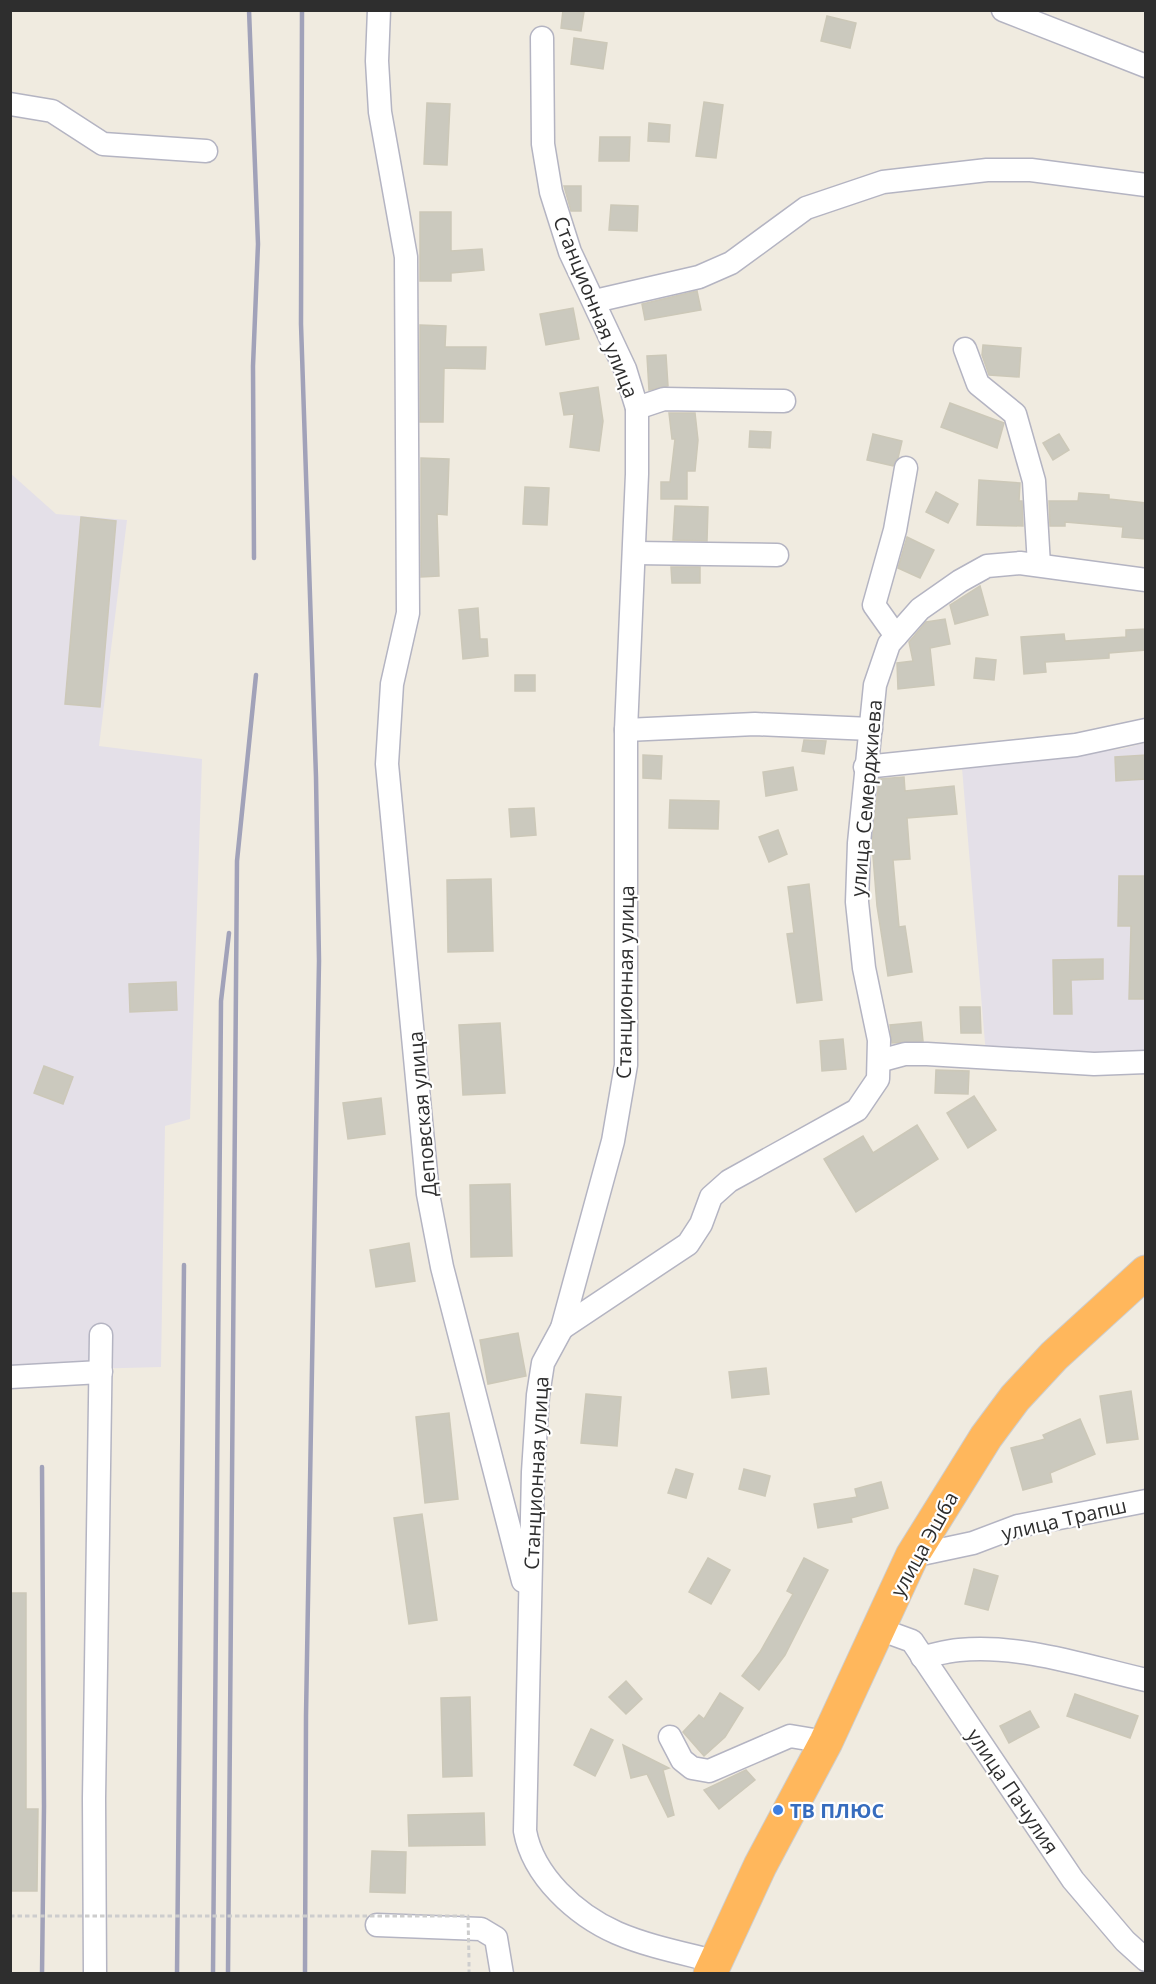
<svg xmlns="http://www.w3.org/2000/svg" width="1156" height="1984" font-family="'Open Sans',sans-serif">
<rect width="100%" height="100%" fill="#f0ebe0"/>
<!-- industrial -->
<g fill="#e4e0e8">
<path d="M10 473 56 514 127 520 99 746 202 759 190 1119 165 1126 161 1367 11 1371Z"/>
<path d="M1145 743V1055H986L962 768 1122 749Z"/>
</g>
<!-- building -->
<g fill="#cbc9be" stroke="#ccc8b8" stroke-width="1.5">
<path d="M563 10 584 12 581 31 561 28Z"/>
<path d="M827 16 856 23 850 48 821 41Z"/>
<path d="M574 38 607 43 603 69 571 64Z"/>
<path d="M704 102 723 105 716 158 696 156Z"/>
<path d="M427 103 450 104 447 165 424 164Z"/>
<path d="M649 123 670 125 669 142 648 141Z"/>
<path d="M600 137H630L629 161H599Z"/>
<path d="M564 186H581V211H571Z"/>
<path d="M611 205 638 206 637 231 609 230Z"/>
<path d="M420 212H451V251L482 249 484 270 451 273V281H420Z"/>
<path d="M697 291 701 310 645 320 642 304Z"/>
<path d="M573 308 579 339 546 345 540 314Z"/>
<path d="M420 325 446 326 445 347H486L485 369 444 368 443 422H420Z"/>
<path d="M983 345 1021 348 1019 377 989 375 982 355Z"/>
<path d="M666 355 668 386 649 390 647 356Z"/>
<path d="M598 387 603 421 599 451 570 447 574 414 564 415 560 393Z"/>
<path d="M950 403 1004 423 997 448 941 427Z"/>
<path d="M669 413H695L698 440 695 471H687V499H661V482H670L675 439H672Z"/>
<path d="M750 431 771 432 770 448 749 447Z"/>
<path d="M873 434 902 441 898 458 893 466 867 460Z"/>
<path d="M1059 434 1069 450 1053 460 1043 443Z"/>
<path d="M421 458 449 459 447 515 437 514 439 576 421 577Z"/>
<path d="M979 480 1020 483 1019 501H1022L1023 526 977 525Z"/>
<path d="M525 487 549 488 547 525 523 524Z"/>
<path d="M936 492 958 504 948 523 926 512Z"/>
<path d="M1079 493 1109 495V499L1146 503V539L1122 537 1123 527 1065 522V526H1050L1049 501H1078Z"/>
<path d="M675 506 708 507 707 541 673 540Z"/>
<path d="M81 517 116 521 100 707 65 704Z"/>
<path d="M907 537 934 550 920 578 898 568Z"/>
<path d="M671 567H700V583H672Z"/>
<path d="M980 586 988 615 955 624 950 605Z"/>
<path d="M478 608 480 639H487L488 656 463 659 459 610Z"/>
<path d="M945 619 950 644 930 648 934 685 898 689 897 663 913 661 909 642 926 622Z"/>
<path d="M1146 629V650L1109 653V658L1045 662 1046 672 1024 674 1021 637 1064 634 1065 641 1126 637V630Z"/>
<path d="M976 658 996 660 994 680 974 678Z"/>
<rect x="515" y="675" width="20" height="16"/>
<path d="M804 740 826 741 824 754 802 751Z"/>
<path d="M643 755 662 756 661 779 643 778Z"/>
<path d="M1146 755V779L1116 781 1115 757Z"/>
<path d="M793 767 797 790 766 796 763 772Z"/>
<path d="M904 777 905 791 954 786 957 814 907 818 910 859 893 860 899 927 905 926 912 972 888 976 877 906 872 844 879 779Z"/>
<path d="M670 800 719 801 718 829 669 828Z"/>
<path d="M534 808 536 835 511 837 509 809Z"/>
<path d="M778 830 787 854 769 862 759 837Z"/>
<path d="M1119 876H1146V999H1129L1131 926H1118Z"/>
<path d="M491 879 493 951 448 952 447 880Z"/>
<path d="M809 884 822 1000 797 1003 787 934 794 933 788 887Z"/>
<path d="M1103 959V979L1071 980 1072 1014H1054L1053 960Z"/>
<path d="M176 982 177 1010 130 1012 129 984Z"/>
<path d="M960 1007H980L981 1033H961Z"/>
<path d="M921 1022 923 1041 892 1043 890 1025Z"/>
<path d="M500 1023 505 1093 463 1095 459 1025Z"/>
<path d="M843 1039 846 1069 822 1071 820 1041Z"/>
<path d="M44 1066 73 1077 63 1104 34 1093Z"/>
<path d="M936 1070 969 1071 968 1094 935 1093Z"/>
<path d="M974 1096 996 1130 968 1148 947 1113Z"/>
<path d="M381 1098 385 1134 348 1139 343 1103Z"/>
<path d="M917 1125 938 1159 856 1212 824 1159 863 1136 873 1153Z"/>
<path d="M510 1184 512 1256 471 1257 470 1185Z"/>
<path d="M409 1243 415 1281 376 1287 370 1250Z"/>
<path d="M518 1333 526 1376 488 1384 480 1340Z"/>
<path d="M766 1368 769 1394 732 1398 729 1372Z"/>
<path d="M1131 1391 1138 1439 1107 1443 1100 1396Z"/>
<path d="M586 1394 621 1397 617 1446 581 1443Z"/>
<path d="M449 1413 458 1499 425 1503 416 1417Z"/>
<path d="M1080 1419 1095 1454 1050 1473 1052 1482 1023 1490 1011 1448 1045 1439 1043 1435Z"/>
<path d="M676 1469 693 1474 686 1498 668 1493Z"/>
<path d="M744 1469 770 1476 765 1496 739 1489Z"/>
<path d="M881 1482 888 1508 851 1518 852 1522 818 1528 814 1504 857 1497 855 1489Z"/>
<path d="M422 1514 437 1620 409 1624 394 1518Z"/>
<path d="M708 1558 730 1570 711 1604 689 1592Z"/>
<path d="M804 1558 828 1570 785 1655 759 1690 742 1676 760 1652 793 1594 787 1591Z"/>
<path d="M974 1569 998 1576 988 1610 965 1604Z"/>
<path d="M10 1593H26V1809H38L37 1891H10Z"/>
<path d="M626 1681 642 1699 626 1714 609 1697Z"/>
<path d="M720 1693 743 1708 725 1737 704 1756 683 1732 699 1715 704 1719Z"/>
<path d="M1075 1694 1138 1716 1130 1738 1067 1716Z"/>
<path d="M470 1697 472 1776 443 1777 441 1698Z"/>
<path d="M1030 1711 1039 1727 1009 1743 1000 1726Z"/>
<path d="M591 1729 613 1740 595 1776 574 1765Z"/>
<path d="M623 1745 669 1768 663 1770 674 1815 668 1817 647 1774 631 1778Z"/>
<path d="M746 1770 755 1780 719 1809 704 1790Z"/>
<path d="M484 1813 485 1845 409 1846 408 1815Z"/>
<path d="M372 1851 406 1852 405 1893 370 1892Z"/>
</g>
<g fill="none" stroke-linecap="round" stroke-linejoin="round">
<defs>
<g id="minor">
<path d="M379 10 377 61 380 112 406 257 408 613 392 684 387 764 428 1194 442 1267 523 1581"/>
<path d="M1003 10 1146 66"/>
<path d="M542 38 543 144 551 192 570 252 625 369 637 408V474L626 730V1065L613 1141 562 1328 543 1363 538 1395 533 1472 525 1831C533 1876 576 1915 617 1933 647 1946 682 1953 714 1961"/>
<path d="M10 104 52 111 103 144 206 151"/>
<path d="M595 301 699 277 731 263 806 208 883 182 987 170H1031L1146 185"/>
<path d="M965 349 978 384 1015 414 1034 481 1039 565"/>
<path d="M637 408 664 399 784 401"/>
<path d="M635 553 777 555"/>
<path d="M896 636 874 605 895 530 906 468"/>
<path d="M626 730 755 724 871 729"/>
<path d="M865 767 1076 745 1146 730"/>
<path d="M879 1061 905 1054H927L1094 1064 1146 1062"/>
<path d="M562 1328 688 1244 701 1224 711 1197 729 1181 857 1110 878 1079 879 1040 864 968 857 902 859 843 875 685 889 644 920 609 960 581 987 566 1020 563 1146 580"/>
<path d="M10 1377 101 1372"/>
<path d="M912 1556 973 1543 1018 1526 1146 1501"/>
<path d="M879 1629 912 1641 1073 1880 1125 1941 1146 1960"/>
<path d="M922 1657C934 1655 946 1651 959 1650 1021 1644 1085 1666 1146 1680"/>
<path d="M670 1737 682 1760 692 1768 709 1771 790 1736 826 1742"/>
<path d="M377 1925 481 1929 496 1938 502 1974"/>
<path d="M95 1974 94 1799 101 1335"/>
</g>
<path id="highway" d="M710 1974 760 1866 826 1742 912 1556 986 1437 1015 1398 1054 1356 1146 1272"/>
</defs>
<!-- minor casing -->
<use href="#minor" stroke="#b4b4c2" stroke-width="25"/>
<!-- highway casing -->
<use href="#highway" stroke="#cdcdcd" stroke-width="35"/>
<!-- path -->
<path stroke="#cdcdcd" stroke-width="3" stroke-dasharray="4.5 3" stroke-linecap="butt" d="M469 1974V1959"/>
<!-- minor -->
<use href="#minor" stroke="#fff" stroke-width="22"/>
<!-- highway -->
<use href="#highway" stroke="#ffb75c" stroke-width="33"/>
<!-- rail -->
<g stroke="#a1a2b9" stroke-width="4.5">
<path d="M249 10 258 244 253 366 254 558"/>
<path d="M302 10 301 324 316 777 319 961 306 1716 305 1974"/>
<path d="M42 1974 44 1806 42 1467"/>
<path d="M177 1974 184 1265"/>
<path d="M213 1974 221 1001 229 933"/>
<path d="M228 1974 237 861 256 675"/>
</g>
<!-- path-bridge -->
<path stroke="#cdcdcd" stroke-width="3" stroke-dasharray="4.5 3" stroke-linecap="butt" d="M10 1916H468L469 1959"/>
</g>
<!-- markers -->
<circle fill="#3f7fe0" stroke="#fff" stroke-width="2" cx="778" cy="1810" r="6"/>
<g text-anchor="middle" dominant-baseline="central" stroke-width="4.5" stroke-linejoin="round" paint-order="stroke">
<!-- street labels -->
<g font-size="20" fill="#2e2e2e" stroke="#fff">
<text transform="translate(596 307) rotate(68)">Станционная улица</text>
<text transform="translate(866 798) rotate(-85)">улица Семерджиева</text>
<text transform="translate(625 982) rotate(-89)">Станционная улица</text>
<text transform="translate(422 1114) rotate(-95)">Деповская улица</text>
<text transform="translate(536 1473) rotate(-87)">Станционная улица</text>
<text transform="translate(1064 1519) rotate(-13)">улица Трапш</text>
<text transform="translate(924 1544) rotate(-61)">улица Эшба</text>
<text transform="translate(1013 1791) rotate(56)">улица Пачулия</text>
</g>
<!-- shop labels -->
<g font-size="20" font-weight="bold" fill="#366cbe" stroke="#fff" text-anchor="start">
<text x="790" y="1810">ТВ ПЛЮС</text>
</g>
</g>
<!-- border -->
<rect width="1156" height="1984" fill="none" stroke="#2e2e2e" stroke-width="24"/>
</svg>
